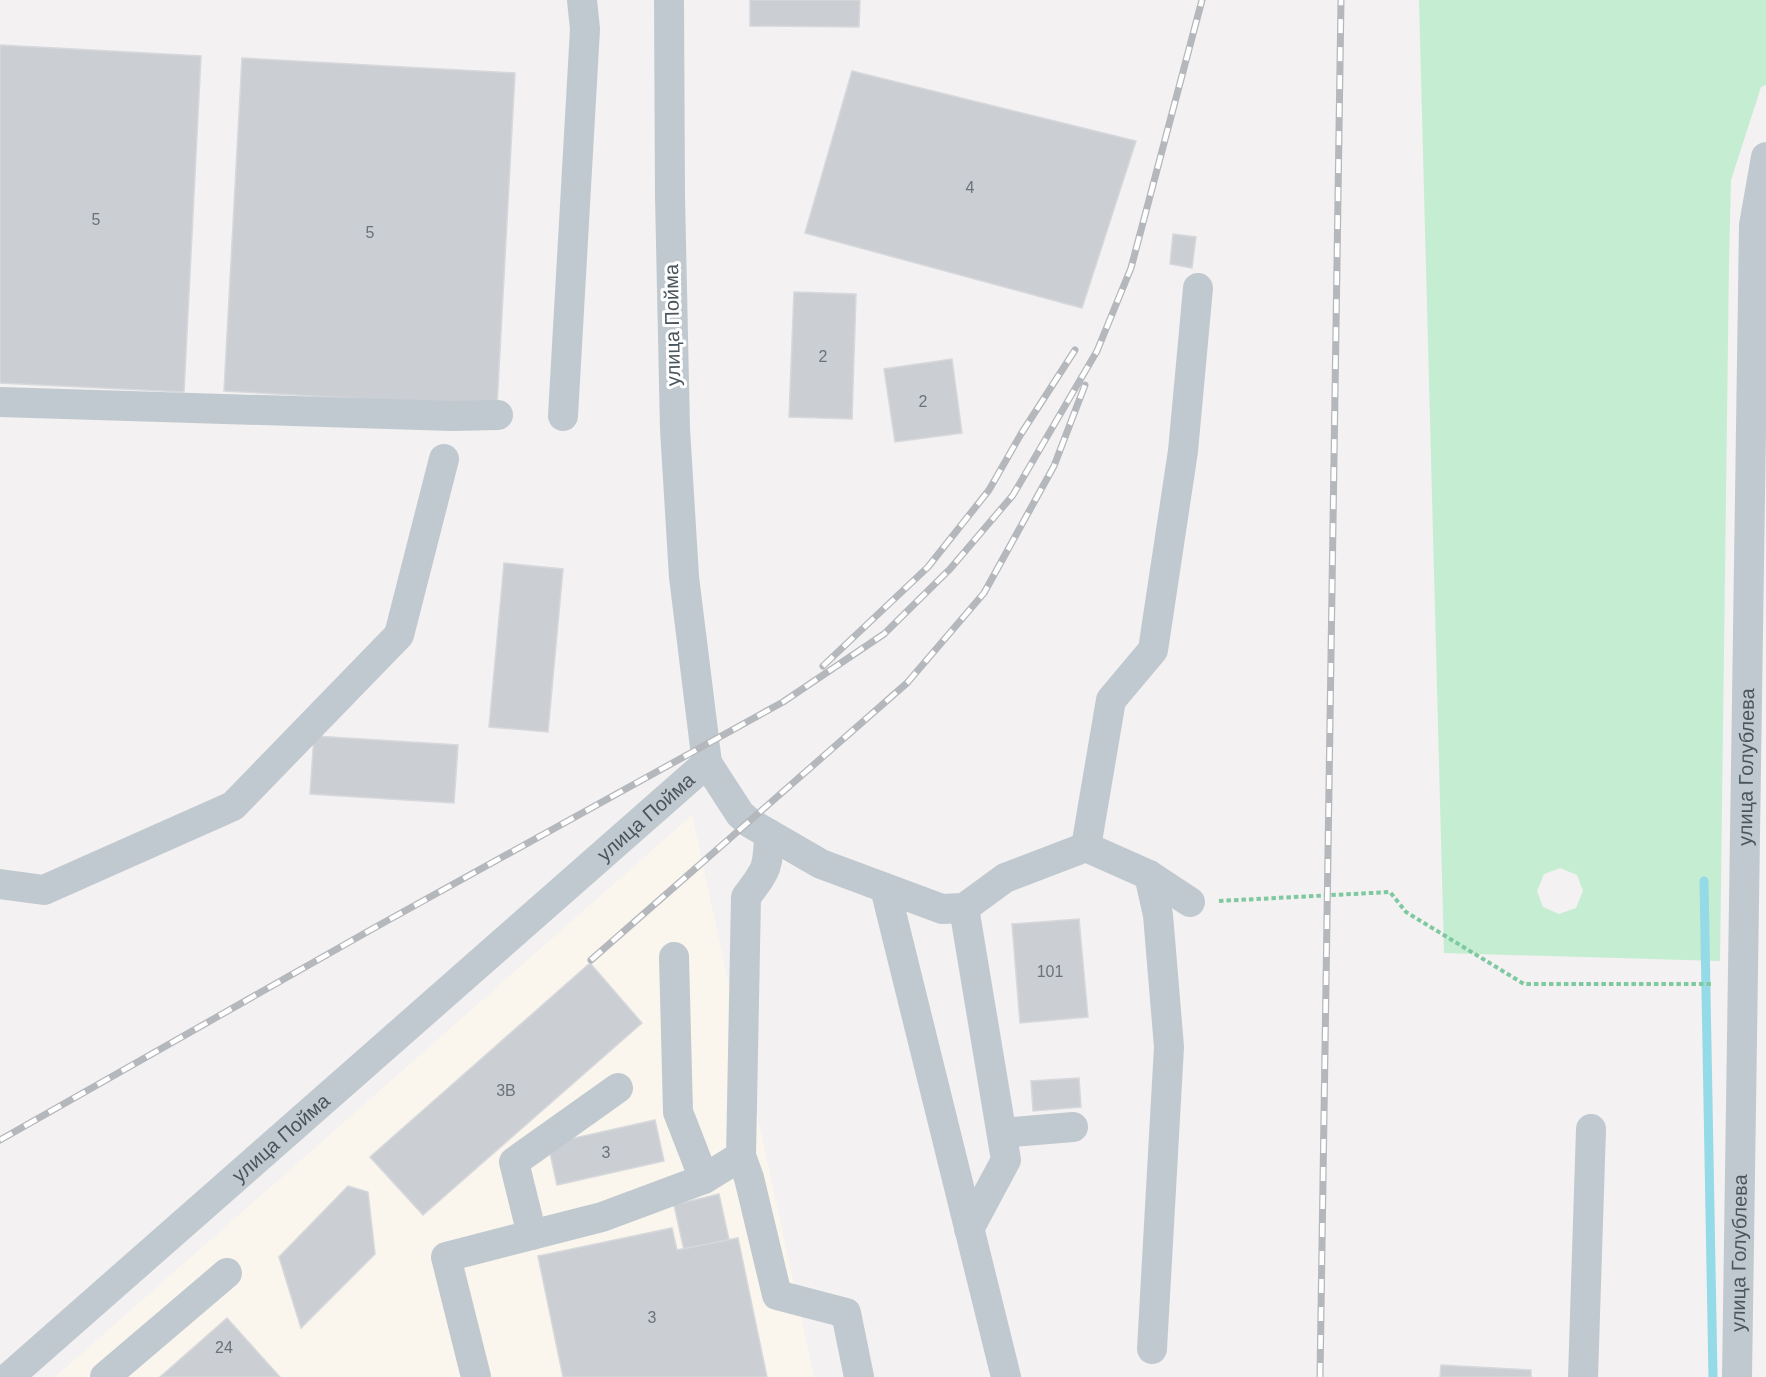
<svg xmlns="http://www.w3.org/2000/svg" width="1766" height="1377" font-family="Helvetica,sans-serif">
<rect width="100%" height="100%" fill="#f3f1f1"/>
<!-- commercial -->
<path fill="#fbf6ed" d="M692 815 814 1377H55Z"/>
<!-- green -->
<path fill="#c4edd1" fill-rule="evenodd" d="M1419 0H1766V85L1761 87 1731 180 1729 261 1720 961 1444 953ZM1560 868 1577 875 1583 891 1576 908 1559 914 1543 907 1537 891 1544 874Z"/>
<g fill="none" stroke-linecap="round" stroke-linejoin="round">
<!-- stream -->
<path stroke="#94dae7" stroke-width="9" d="M1704 881 1713 1377"/>
</g>
<!-- building -->
<g fill="#cbced3" stroke="#d6d8dc" stroke-width="1.5">
<path d="M750 0H860L859 27 750 26Z"/>
<path d="M0 45 201 56 184 392 0 383Z"/>
<path d="M242 58 515 73 497 406 224 391Z"/>
<path d="M852 71 1136 141 1082 308 805 233Z"/>
<path d="M1173 234 1196 237 1192 268 1170 264Z"/>
<path d="M794 292 856 294 852 419 789 417Z"/>
<path d="M952 359 962 433 895 442 884 369Z"/>
<path d="M504 563 563 569 548 732 489 727Z"/>
<path d="M314 736 458 745 454 803 310 794Z"/>
<path d="M1079 919 1088 1017 1020 1023 1012 924Z"/>
<path d="M590 963 642 1023 423 1215 370 1157Z"/>
<path d="M1079 1078 1081 1107 1033 1111 1031 1081Z"/>
<path d="M655 1120 664 1161 557 1185 548 1144Z"/>
<path d="M348 1186 368 1192 375 1254 301 1328 279 1257Z"/>
<path d="M719 1194 729 1240 684 1250 674 1205Z"/>
<path d="M672 1228 677 1250 738 1238 767 1377H563L538 1256Z"/>
<path d="M227 1318 280 1377H160Z"/>
<path d="M1441 1365 1531 1370V1377H1440Z"/>
</g>
<g fill="none" stroke-linecap="round" stroke-linejoin="round">
<!-- path -->
<path stroke="#7ec9a0" stroke-width="4" stroke-dasharray="4.5 3" stroke-linecap="butt" d="M1219 901 1390 892 1406 912 1524 984H1712"/>
<!-- minor -->
<g stroke="#c0c9cf" stroke-width="30">
<path d="M0 402 452 416 498 415"/>
<path d="M563 416 585 29 582 0"/>
<path d="M707 763 740 814 750 823 821 864 942 909 964 908 1005 878 1086 847 1149 875 1190 902"/>
<path d="M1086 847 1111 700 1153 650 1183 451 1198 288"/>
<path d="M1149 875 1158 915 1169 1047 1152 1349"/>
<path d="M0 884 44 890 233 806 399 635 444 459"/>
<path d="M885 888 1006 1377"/>
<path d="M964 908 1006 1160 969 1229"/>
<path d="M674 957 678 1112 704 1179"/>
<path d="M1002 1133 1073 1127"/>
<path d="M741 1156 749 1178 777 1295 846 1313 859 1377"/>
<path d="M532 1235 514 1162 618 1088"/>
<path id="s1" d="M9 1377 707 763 684 577 675 429 670 196 669 0"/>
<path d="M105 1377 227 1273"/>
<path d="M476 1377 446 1257 602 1217 704 1179 741 1156 746 897C767 869 768 869 769 834"/>
<path d="M1583 1377 1591 1129"/>
<path id="s2" d="M1737 1377 1754 225 1766 157"/>
</g>
<defs>
<g id="rail">
<path d="M823 666 928 567 989 490 1021 434 1075 350"/>
<path d="M591 960 907 683 984 593 1054 466 1085 385"/>
<path d="M0 1140 374 928 783 702 884 634 950 569 1013 495 1097 351 1131 268 1202 0"/>
<path d="M1320 1377 1341 0"/>
</g>
</defs>
<!-- rail casing -->
<use href="#rail" stroke="#b4b7bb" stroke-width="7"/>
<!-- rail -->
<use href="#rail" stroke="#fff" stroke-width="4.5" stroke-dasharray="14" stroke-linecap="butt"/>
</g>
<g text-anchor="middle" dominant-baseline="central" stroke-width="6" stroke-linejoin="round" paint-order="stroke">
<!-- number labels -->
<g font-size="16" fill="#6a737a">
<text x="970" y="187">4</text>
<text x="96" y="219">5</text>
<text x="370" y="232">5</text>
<text x="823" y="356">2</text>
<text x="923" y="401">2</text>
<text x="1050" y="971">101</text>
<text x="506" y="1090">3В</text>
<text x="606" y="1152">3</text>
<text x="652" y="1317">3</text>
<text x="224" y="1347">24</text>
</g>
<!-- street labels -->
<g font-size="20" fill="#4a555d" stroke="#fff">
<text transform="translate(672 325) rotate(-91)">улица Пойма</text>
<text stroke="none"><textPath href="#s2" startOffset="610">улица Голублева</textPath></text>
<text stroke="none"><textPath href="#s1" startOffset="848">улица Пойма</textPath></text>
<text stroke="none"><textPath href="#s1" startOffset="362">улица Пойма</textPath></text>
<text stroke="none"><textPath href="#s2" startOffset="124">улица Голублева</textPath></text>
</g>
</g>
</svg>
